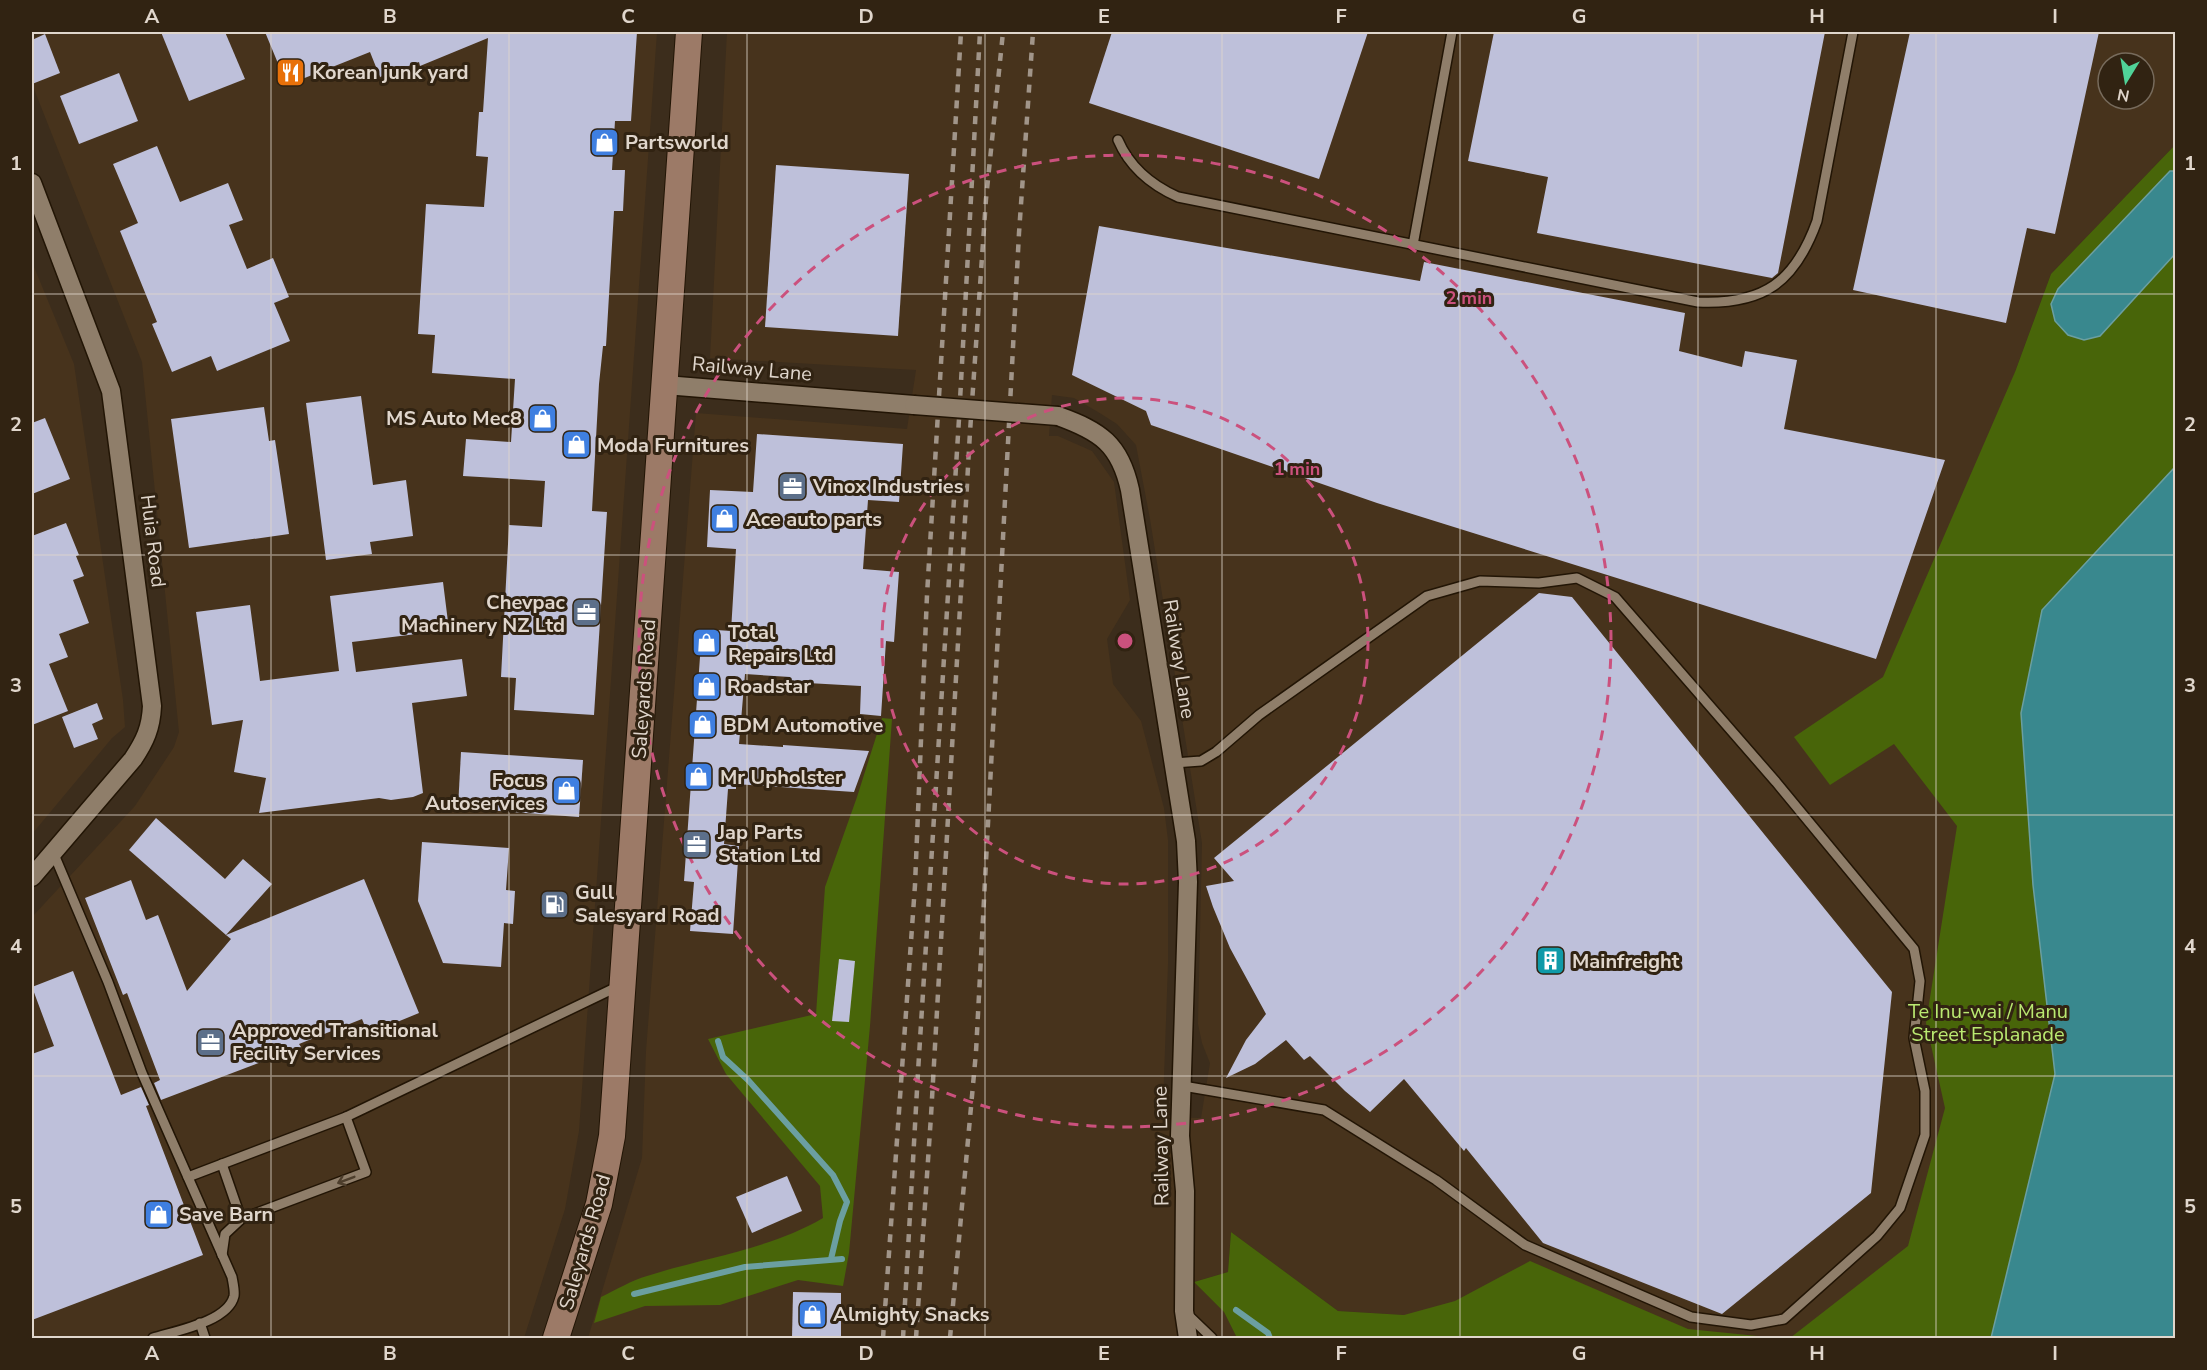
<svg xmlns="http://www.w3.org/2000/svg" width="2207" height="1370" font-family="'Nunito Sans',sans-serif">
<rect width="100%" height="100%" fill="#3c2d1c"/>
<!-- built -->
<g fill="#47331c" fill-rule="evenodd">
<path d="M48 32H657L579 1131 565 1209 524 1338H32V917L135 806 174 747 179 732 142 362 32 84V38Z"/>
<path d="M727 32H2175V145L2051 274 2015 372 2014 699 1949 1338H1643L1403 1315 1338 1311 1231 1232 1228 1272 1194 1282 1224 1312 1237 1338H588L642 1158 646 1051 696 413 907 429 916 370 710 358ZM2108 63H2144V99H2108ZM1052 395 1074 398 1098 412 1117 424 1136 445 1150 519 1202 843 1198 1024 1202 1043 1210 1063 1201 1118 1165 1117V1106L1163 1105 1168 964V840L1164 808 1141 721 1113 684 1107 639 1130 600 1114 482 1092 451 1058 436H1049Z"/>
<path d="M32 262 74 364 123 700 125 727 112 738 32 834Z"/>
</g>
<!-- green -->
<g fill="#486509">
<path d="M2175 145V1338H1790L1908 1246 1945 1108 1926 1023 1957 826 1894 744 1830 785 1794 737 1883 677 2015 372 2051 274Z"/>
<path d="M882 718 892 719 870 1026 849 1253 843 1286 798 1280 720 1305 645 1306 594 1323 601 1297C616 1290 632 1280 647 1276 706 1257 768 1250 823 1218L820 1186 726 1074 708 1039 816 1014 825 887 857 797Z"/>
<path d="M1231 1232 1338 1311 1404 1315 1455 1301 1530 1261 1688 1329 1777 1338H1237L1224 1312 1194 1282 1228 1272Z"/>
</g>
<!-- water -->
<g fill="#39888e" stroke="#6b9fa1" stroke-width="1.5">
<path d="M2170 171H2175V254L2100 336 2084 340 2068 335 2055 321 2051 304 2058 289Z"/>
<path d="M2175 467V1338H1991L2055 1074 2033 885 2021 713 2042 610Z"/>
</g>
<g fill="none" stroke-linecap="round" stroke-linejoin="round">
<!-- stream -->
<g stroke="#6b9fa1" stroke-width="6">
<path d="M718 1041 723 1057 748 1080 833 1175 847 1202 840 1221 831 1259"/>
<path d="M634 1294 745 1267 842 1259"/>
<path d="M1236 1310 1268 1333 1270 1338"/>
</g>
</g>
<!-- building -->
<g fill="#bec0da">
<path d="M161 32H225L245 79 189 101Z"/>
<path d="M265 32H637L631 121H615L612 170H625L623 211H614L606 346H603L599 384 592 511 607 512 594 715 514 710 516 678 501 677 509 525 542 527 545 481 463 476 466 439 511 442 515 379 432 373 435 335 418 334 426 204 484 207 488 157 476 156 479 112H483L488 38 420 66 419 62 380 77 370 52 287 85Z"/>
<path d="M1112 32H1368L1319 179 1089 103Z"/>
<path d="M1494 32H1825L1778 273 1772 278 1537 233 1548 177 1468 161Z"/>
<path d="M1910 32H2099L2055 234 2027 228 2006 323 1853 290Z"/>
<path d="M45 34 60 73 32 84V40Z"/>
<path d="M119 73 138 121 79 144 60 96Z"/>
<path d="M157 146 180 202 228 183 243 220 229 225 247 269 273 258 289 297 274 303 290 341 217 371 211 356 172 372 152 324 157 322 120 231 138 223 113 164Z"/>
<path d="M776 165 909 174 898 336 765 327Z"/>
<path d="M1099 226 1420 281 1424 262 1685 313 1679 351 1742 367 1745 351 1797 360 1784 429 1945 460 1876 659 1377 503 1151 425 1146 411 1072 375Z"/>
<path d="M361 396 373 485 406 480 413 536 370 542 372 554 326 560 306 403Z"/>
<path d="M264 407 269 441 275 440 289 534 189 548 171 419Z"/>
<path d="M45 418 70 479 32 494V423Z"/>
<path d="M757 434 903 444 899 502 868 500 863 569 899 572 894 642 886 641 881 716 860 714 861 686 790 682V677L745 674 739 744 783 747V745L869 751 854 792 736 784V789H728L724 844 739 846 733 934 690 931 694 882 684 881 702 629 731 631 736 549 707 547 710 490 753 492Z"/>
<path d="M66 523 79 555 76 556 84 576 73 580 89 623 59 634 68 657 49 664 68 711 32 725V536Z"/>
<path d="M443 582 449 630 352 642 356 672 462 659 467 696 412 703 423 793 413 797 391 800 379 798 259 813 266 778 234 772 243 720 212 725 196 612 250 605 260 681 339 671 330 596Z"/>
<path d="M1539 593 1572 597 1892 992 1871 1193 1722 1314 1543 1243 1466 1148 1464 1151 1404 1079 1370 1112 1345 1091 1310 1056 1304 1060 1286 1040 1255 1064 1226 1078 1246 1040 1266 1014 1230 948 1213 907 1206 886 1234 881 1214 858Z"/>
<path d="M97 703 103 719 92 724 98 739 74 748 62 717Z"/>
<path d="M461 752 583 760 579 817 458 808Z"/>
<path d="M156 818 225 879 243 859 272 884 226 935 129 850Z"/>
<path d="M422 842 509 848 506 890 515 891 514 908 513 924 504 923 501 967 443 963 418 901Z"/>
<path d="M364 879 419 1013 368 1034 362 1019 299 1044 301 1047 161 1100 154 1083 160 1080 127 993 123 995 85 898 131 880 146 920 158 915 187 991 231 939 226 935Z"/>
<path d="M839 959 855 961 849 1022 832 1021Z"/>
<path d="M73 971 121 1095 141 1087 149 1105 146 1106 203 1255 32 1320V1054L54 1046 32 987Z"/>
<path d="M787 1176 802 1211 752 1233 736 1197Z"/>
<path d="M793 1292 841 1293V1338H792Z"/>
</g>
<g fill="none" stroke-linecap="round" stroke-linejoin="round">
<defs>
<g id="service">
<path d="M1118 140C1130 168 1151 185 1178 197L1698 302C1764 305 1795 282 1817 221L1853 32"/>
<path d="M1413 245 1452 32"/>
<path d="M1174 763 1201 761 1216 752 1259 715 1427 596 1480 581 1539 583 1577 578 1615 597 1776 782 1914 949 1920 981 1914 1038 1925 1091V1135L1900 1208 1877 1236 1784 1319 1751 1325 1691 1317 1525 1245 1436 1180 1324 1110 1183 1086"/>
<path d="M53 852 108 982 142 1073 232 1277C233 1283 235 1291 234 1296 228 1322 175 1331 153 1338"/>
<path d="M222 1164 241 1219 366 1172 346 1117"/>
<path d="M188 1177 346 1117 621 985"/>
<path d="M222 1255 225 1234 241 1219"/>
<path d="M1186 1313 1212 1338"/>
<path d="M200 1323 205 1338"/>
</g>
<g id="minor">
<path d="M32 183 111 391 152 706C151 728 145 741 133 759L32 877"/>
<path d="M665 385 914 405"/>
<path d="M1058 416C1100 431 1120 444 1130 490L1186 841 1188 882 1180 1136 1185 1191 1184 1311 1188 1338"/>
</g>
<path id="secondary" d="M556 1338 599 1204 612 1136 689 32"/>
</defs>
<!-- service casing -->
<use href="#service" stroke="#221505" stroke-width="12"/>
<!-- minor casing -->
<use href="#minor" stroke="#221505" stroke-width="21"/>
<!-- secondary casing -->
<use href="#secondary" stroke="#221505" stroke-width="28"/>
<!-- service -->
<use href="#service" stroke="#8f7e6a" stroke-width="9"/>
<!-- minor -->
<use href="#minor" stroke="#8f7e6a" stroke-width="18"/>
<!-- secondary -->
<use href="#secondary" stroke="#9c7a67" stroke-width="26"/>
<!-- rail -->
<g stroke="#a19589" stroke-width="4.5" stroke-dasharray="8 8" stroke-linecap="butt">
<path d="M883 1338 915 885 927 595 961 32"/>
<path d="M903 1338 918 1072 959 419 980 32"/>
<path d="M916 1338 931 1116 970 432 986 199 1003 32"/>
<path d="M950 1338 976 1052 1019 233 1033 32"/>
</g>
<defs>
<path id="minor-bridge" d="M914 405 1058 416"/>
</defs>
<!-- minor-bridge casing -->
<use href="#minor-bridge" stroke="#221505" stroke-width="21" stroke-linecap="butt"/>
<!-- minor-bridge -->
<use href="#minor-bridge" stroke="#8f7e6a" stroke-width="18"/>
</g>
<!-- one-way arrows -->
<defs><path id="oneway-shaft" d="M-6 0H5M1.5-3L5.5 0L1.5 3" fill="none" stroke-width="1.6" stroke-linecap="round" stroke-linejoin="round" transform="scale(1.5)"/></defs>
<use stroke="#4d3e2c" href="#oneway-shaft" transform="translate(346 1180) rotate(159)"/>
<!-- grid -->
<path fill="none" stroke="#e0d6cc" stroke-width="1.5" stroke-opacity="0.55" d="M271 32V1338M509 32V1338M747 32V1338M985 32V1338M1222 32V1338M1460 32V1338M1698 32V1338M1936 32V1338M32 294H2176M32 555H2176M32 815H2176M32 1076H2176"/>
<!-- distance rings -->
<g fill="none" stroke="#cb517d" stroke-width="3" stroke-dasharray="10 8">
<circle cx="1125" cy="641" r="243"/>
<circle cx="1125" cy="641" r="486"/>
</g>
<!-- icons -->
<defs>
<symbol id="restaurant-square" viewBox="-11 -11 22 22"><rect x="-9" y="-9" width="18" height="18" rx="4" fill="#e8710a" stroke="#312312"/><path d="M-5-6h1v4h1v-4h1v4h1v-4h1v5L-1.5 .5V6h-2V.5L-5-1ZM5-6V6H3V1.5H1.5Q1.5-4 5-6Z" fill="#fff"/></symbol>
<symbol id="shop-square" viewBox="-11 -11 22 22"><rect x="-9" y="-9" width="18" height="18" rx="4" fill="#3f7fe0" stroke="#312312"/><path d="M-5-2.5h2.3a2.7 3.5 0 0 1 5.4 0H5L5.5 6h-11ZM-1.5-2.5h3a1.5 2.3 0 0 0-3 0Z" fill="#fff"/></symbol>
<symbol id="office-square" viewBox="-11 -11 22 22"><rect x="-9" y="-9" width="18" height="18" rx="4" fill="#5c6f8a" stroke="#312312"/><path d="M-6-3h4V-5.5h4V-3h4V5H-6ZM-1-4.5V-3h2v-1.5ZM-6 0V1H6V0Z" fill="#fff"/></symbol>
<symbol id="fuel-square" viewBox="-11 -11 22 22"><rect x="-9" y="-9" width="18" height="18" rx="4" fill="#5c6f8a" stroke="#312312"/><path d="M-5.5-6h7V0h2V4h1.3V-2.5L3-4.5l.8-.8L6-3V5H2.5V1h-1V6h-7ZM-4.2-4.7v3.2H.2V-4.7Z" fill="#fff"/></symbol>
<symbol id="building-square" viewBox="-11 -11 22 22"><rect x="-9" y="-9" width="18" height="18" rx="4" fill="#0f9aa8" stroke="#312312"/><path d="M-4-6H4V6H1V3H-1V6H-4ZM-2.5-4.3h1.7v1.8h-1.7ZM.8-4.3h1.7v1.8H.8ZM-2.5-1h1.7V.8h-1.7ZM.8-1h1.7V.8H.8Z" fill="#fff"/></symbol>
</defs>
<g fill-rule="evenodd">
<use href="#restaurant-square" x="274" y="56" width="33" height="33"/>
<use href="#shop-square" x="588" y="126" width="33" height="33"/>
<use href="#shop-square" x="526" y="402" width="33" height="33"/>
<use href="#shop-square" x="560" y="428" width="33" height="33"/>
<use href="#office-square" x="776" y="470" width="33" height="33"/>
<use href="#shop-square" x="708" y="502" width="33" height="33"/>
<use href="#office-square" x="570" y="596" width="33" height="33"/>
<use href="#shop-square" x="690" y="626" width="33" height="33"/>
<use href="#shop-square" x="690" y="670" width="33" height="33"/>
<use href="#shop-square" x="686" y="708" width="33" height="33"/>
<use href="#shop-square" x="682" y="760" width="33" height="33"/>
<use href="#shop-square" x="550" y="774" width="33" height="33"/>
<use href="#office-square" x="680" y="828" width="33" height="33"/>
<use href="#fuel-square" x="538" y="888" width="33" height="33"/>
<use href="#building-square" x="1534" y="944" width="33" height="33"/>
<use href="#office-square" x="194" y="1026" width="33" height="33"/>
<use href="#shop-square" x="142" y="1198" width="33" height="33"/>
<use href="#shop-square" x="796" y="1298" width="33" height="33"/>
</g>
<g text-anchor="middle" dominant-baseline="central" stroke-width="6" stroke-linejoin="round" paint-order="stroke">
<!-- poi labels -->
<g font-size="20" font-weight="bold" fill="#e0d6cc" stroke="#312312" text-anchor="start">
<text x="312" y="72">Korean junk yard</text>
<text x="625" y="142">Partsworld</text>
<text x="522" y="418" text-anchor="end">MS Auto Mec8</text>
<text x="597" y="445">Moda Furnitures</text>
<text x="813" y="486">Vinox Industries</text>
<text x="746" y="519">Ace auto parts</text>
<text x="565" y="602" text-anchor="end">Chevpac<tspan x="565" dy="23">Machinery NZ Ltd</tspan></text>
<text x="728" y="632">Total<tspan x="728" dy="23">Repairs Ltd</tspan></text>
<text x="727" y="686">Roadstar</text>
<text x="723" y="725">BDM Automotive</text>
<text x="720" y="777">Mr Upholster</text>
<text x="545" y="780" text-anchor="end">Focus<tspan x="545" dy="23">Autoservices</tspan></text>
<text x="718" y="832">Jap Parts<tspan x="718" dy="23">Station Ltd</tspan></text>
<text x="575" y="892">Gull<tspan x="575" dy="23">Salesyard Road</tspan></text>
<text x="1572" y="961">Mainfreight</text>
<text x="232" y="1030">Approved Transitional<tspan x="232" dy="23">Fecility Services</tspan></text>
<text x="179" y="1214">Save Barn</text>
<text x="833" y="1314">Almighty Snacks</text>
</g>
<!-- street labels -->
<g font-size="20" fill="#e0d6cc" stroke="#312312">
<text transform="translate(752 369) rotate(5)">Railway Lane</text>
<text transform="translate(153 541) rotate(83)">Huia Road</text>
<text transform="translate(1179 659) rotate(81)">Railway Lane</text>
<text transform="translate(644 689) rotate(-86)">Saleyards Road</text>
<text transform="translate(1161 1146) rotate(-91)">Railway Lane</text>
<text transform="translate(585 1242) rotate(-74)">Saleyards Road</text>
</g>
<!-- park labels -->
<g font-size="20" fill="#bae971" stroke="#312312">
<text x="1988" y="1011">Te Inu-wai / Manu<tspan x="1988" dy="23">Street Esplanade</tspan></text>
</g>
</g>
<circle cx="1125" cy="641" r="9" fill="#cb517d" stroke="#312312" stroke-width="3"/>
<g font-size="18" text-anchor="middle" font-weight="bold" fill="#cb517d" stroke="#312312" stroke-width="6" stroke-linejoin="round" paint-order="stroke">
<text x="1469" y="304">2 min</text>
<text x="1297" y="475">1 min</text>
</g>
<!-- border -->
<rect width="2207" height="1370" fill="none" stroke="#312312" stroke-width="66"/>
<!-- north arrow -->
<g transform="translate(2126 81) rotate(191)"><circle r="28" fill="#312312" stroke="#776b5c" stroke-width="1.5"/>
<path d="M0-4.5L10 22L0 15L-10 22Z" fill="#50d398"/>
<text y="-9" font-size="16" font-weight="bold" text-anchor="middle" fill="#e0d6cc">N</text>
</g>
<rect x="33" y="33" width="2141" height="1304" fill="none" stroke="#e0d6cc" stroke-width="2"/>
<g font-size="20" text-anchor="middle" font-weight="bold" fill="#e0d6cc">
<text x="152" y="23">A</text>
<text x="390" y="23">B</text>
<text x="628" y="23">C</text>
<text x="866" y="23">D</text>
<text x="1104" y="23">E</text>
<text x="1341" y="23">F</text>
<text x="1579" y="23">G</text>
<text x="1817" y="23">H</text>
<text x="2055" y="23">I</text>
<text x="16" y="170">1</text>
<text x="2190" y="170">1</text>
<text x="16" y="431">2</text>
<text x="2190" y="431">2</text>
<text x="16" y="692">3</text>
<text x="2190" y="692">3</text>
<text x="16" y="953">4</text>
<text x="2190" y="953">4</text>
<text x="16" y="1213">5</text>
<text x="2190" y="1213">5</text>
<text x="152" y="1360">A</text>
<text x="390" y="1360">B</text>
<text x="628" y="1360">C</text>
<text x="866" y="1360">D</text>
<text x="1104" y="1360">E</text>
<text x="1341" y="1360">F</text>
<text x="1579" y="1360">G</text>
<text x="1817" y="1360">H</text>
<text x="2055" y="1360">I</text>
</g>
</svg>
